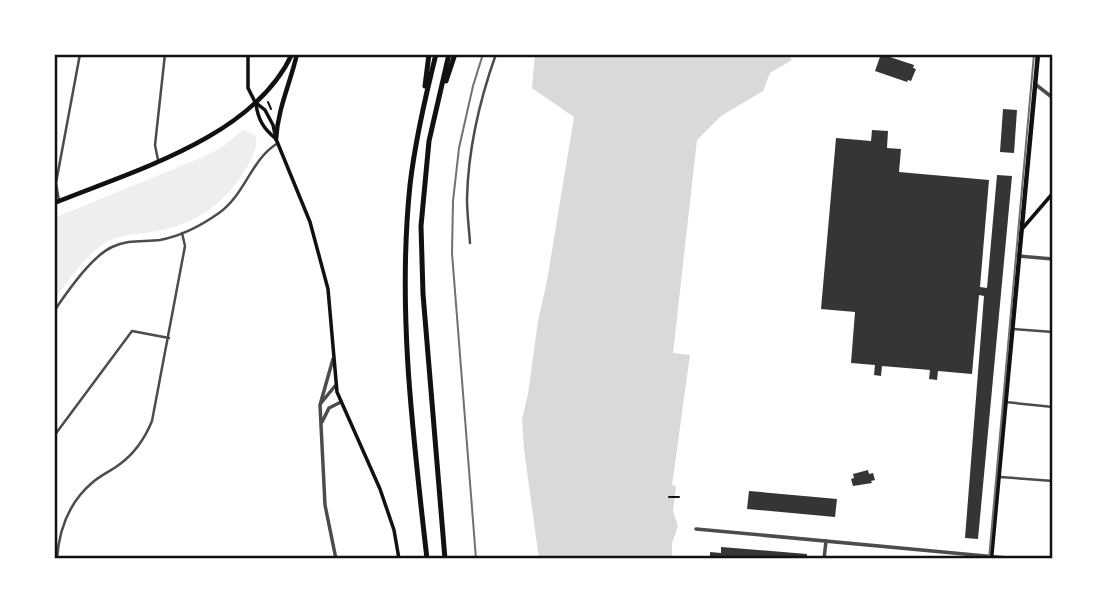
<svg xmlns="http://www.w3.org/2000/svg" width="1107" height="613" font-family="'PT Sans',sans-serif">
<rect width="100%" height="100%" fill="#fff"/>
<!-- green -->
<path fill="#eee" d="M243 130 256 136C258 148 251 161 244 172 225 203 194 225 157 231 139 235 121 233 105 243 85 256 67 281 54 300V218L203 157 221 148Z"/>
<!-- water -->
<path fill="#d9d9d9" d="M535 54H794L790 57 792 60 770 73 763 91 721 116 697 140 673 353 690 355 672 485 676 486 673 511 678 526 672 543V559H539L524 449 522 419 528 394 538 321 547 281 574 117 532 88Z"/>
<!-- building -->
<g fill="#353535">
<path d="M881 54 914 65 913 68 916 69 911 81 908 80 907 82 875 71Z"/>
<path d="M1003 109 1017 110 1014 153 1000 152Z"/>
<path d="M872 130 888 131 887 148 901 149 899 172 989 180 980 287 987 288 997 175 1012 176 978 539 965 538 984 296 979 295 972 374 938 371 937 380 929 379 930 370 882 366 881 376 874 375 875 365 851 363 855 312 821 309 836 138 871 141Z"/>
<path d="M868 470 869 474 873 473 875 480 871 481 872 483 853 486 851 479 854 478 853 474Z"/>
<path d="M749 491 837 499 835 517 747 509Z"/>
<path d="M721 547 807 554V559H710V552L721 553Z"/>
</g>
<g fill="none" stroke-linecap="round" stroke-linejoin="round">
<!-- path -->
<g stroke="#111" stroke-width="2">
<path d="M268 102 271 109"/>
<path d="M669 497H679"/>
</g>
<!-- minor -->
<g stroke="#4c4c4c" stroke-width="2.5">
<path d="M158 160 155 145 165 54"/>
<path d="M59 201 56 183 80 54"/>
<path d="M470 243C469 228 467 213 467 199 468 151 480 99 496 54"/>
<path d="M54 311C68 291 91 257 112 247 128 239 144 242 160 240 181 236 202 225 219 213 245 195 251 159 278 143"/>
<path d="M1014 329 1053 332"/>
<path d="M1005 402 1053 407"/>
<path d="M54 436 132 331 169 338"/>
<path d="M1000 477 1053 481"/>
<path d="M57 559C59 529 69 502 93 482 101 475 111 471 120 464 135 453 145 438 152 421L185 246 182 233"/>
</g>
<!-- tertiary -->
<g stroke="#4c4c4c" stroke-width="3.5">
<path d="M1035 84 1053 98"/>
<path d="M1018 256 1053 259"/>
<path d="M333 359 320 405 325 505 336 559"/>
<path d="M321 403 335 386"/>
<path d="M322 422 329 408 341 402"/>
<path d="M696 529 1019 559"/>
<path d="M824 559 826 541"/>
</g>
<!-- secondary -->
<g stroke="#111" stroke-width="3.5">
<path d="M248 54V88L255 102 265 110 273 125 276 139 310 222 328 289 337 392 380 489 394 530 399 559"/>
<path d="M256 104C258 119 263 128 275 138"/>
<path d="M1022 229 1053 193"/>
</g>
<!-- primary -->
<g stroke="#111" stroke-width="4.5">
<path d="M276 139C278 108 290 84 297 54"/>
<path d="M54 203C133 171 254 137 292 54"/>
<path d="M991 559 1038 54"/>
</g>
<!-- motorway -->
<g stroke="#111" stroke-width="5">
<path d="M446 81 455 54"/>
<path d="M425 86 429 54"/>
<path d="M427 559C413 435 397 310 410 185 415 141 425 98 436 54"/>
<path d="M445 559 423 294 421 226 429 141 449 54"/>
</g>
<!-- rail -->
<g stroke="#707070" stroke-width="2">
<path d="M476 559 452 253 453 201 459 148 473 86 483 54"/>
<path d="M989 559 1034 54"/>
</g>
</g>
<!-- border -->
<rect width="1107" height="613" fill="none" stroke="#ffffff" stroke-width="112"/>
<rect x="56" y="56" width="995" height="501" fill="none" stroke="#111" stroke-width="2.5"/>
</svg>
